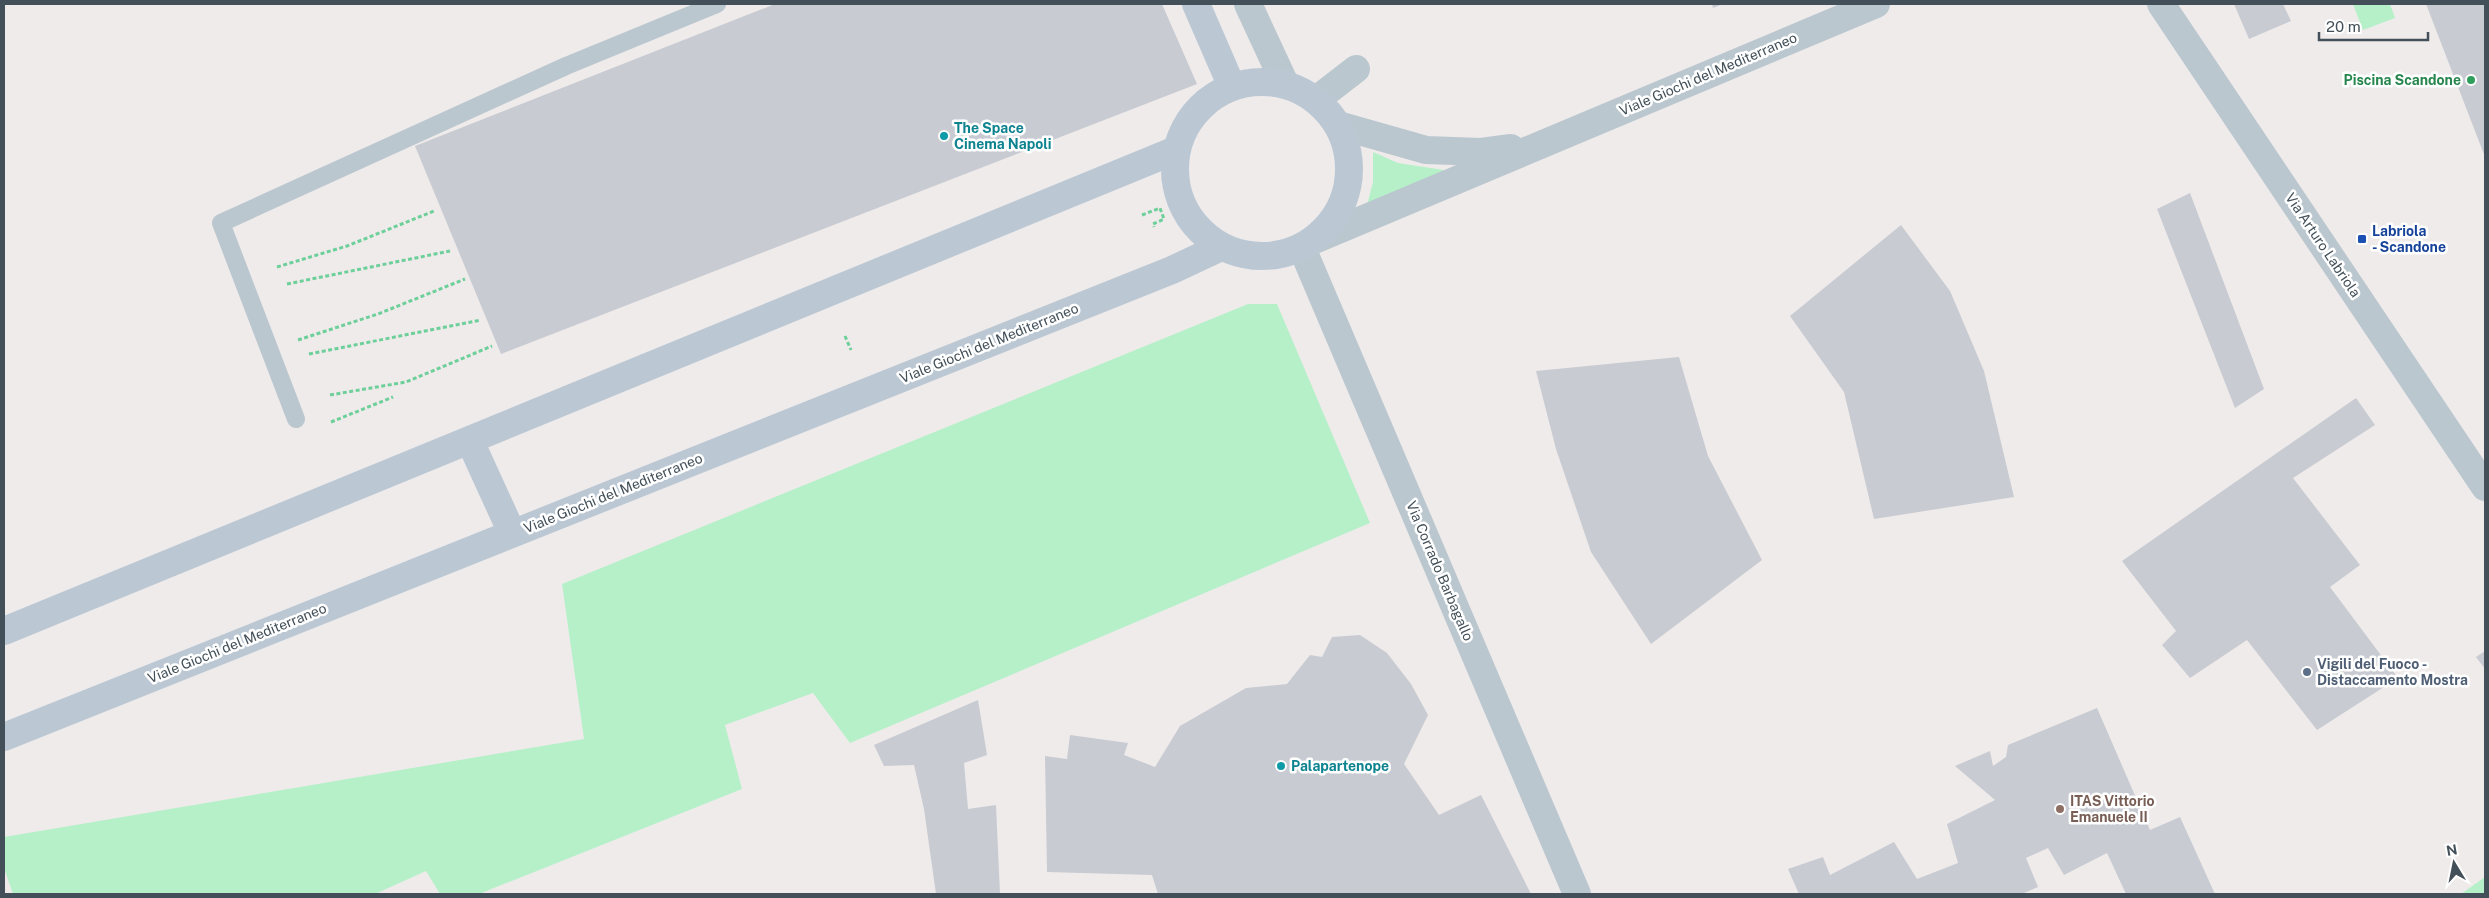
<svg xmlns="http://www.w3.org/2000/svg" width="2489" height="898" font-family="'Public Sans',sans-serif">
<rect width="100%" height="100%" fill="#efebeb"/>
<!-- green -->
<g fill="#b6f0c9">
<path d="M2353 4H2390L2395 18 2363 30Z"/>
<path d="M1373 152 1398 163 1457 172 1366 209 1373 182Z"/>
<path d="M1248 304H1277L1370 523 850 743 813 693 725 725 742 789 479 894H440L426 871 375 894H13L4 868V837L584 739 562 584Z"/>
<path d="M2485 877V894H2461Z"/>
</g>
<!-- building -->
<g fill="#c8cbd1">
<path d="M775 4H1162L1197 84 501 354 415 146Z"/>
<path d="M1712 4H1723L1713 8Z"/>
<path d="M2234 4H2283L2291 21 2249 39Z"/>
<path d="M2426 4H2485V157Z"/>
<path d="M2190 193 2264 389 2235 408 2157 209Z"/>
<path d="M1901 225 1950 291 1984 371 2014 497 1874 519 1844 392 1790 316Z"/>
<path d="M1679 357 1708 456 1762 560 1651 644 1591 552 1556 449 1536 371Z"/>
<path d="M2356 398 2375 425 2293 478 2360 565 2330 587 2398 678 2317 730 2247 640 2190 678 2162 645 2176 631 2122 561Z"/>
<path d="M1360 635 1387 653 1411 684 1428 715 1404 764 1439 815 1481 795 1531 894H1158L1152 875 1047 872 1045 756 1067 759 1070 735 1128 743 1124 755 1155 767 1180 726 1246 688 1287 684 1310 655 1322 657 1332 637Z"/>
<path d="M2485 651V669L2476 657Z"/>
<path d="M978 700 987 755 964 763 968 809 996 805 1000 894H936L924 809 914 765 884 766 874 745Z"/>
<path d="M2097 708 2150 830 2180 817 2215 894H2126L2107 853 2064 875 2048 848 2026 858 2038 887 2024 893 2025 894H1799L1788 869 1823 857 1830 875 1894 842 1917 879 1958 863 1947 824 1995 800 1955 766 1990 751 1993 766 2006 757 2008 745Z"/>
</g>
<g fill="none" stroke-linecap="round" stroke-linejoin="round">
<!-- path -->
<g stroke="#6dcf99" stroke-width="3" stroke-dasharray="4 2.5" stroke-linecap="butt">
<path d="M1142 215 1160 208 1164 219 1153 224 1154 227"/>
<path d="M277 267 347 246 434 211"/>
<path d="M287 284 450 251"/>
<path d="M845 336 851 350"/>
<path d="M298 340 378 314 465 279"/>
<path d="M309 354 481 320"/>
<path d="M330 395 406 382 492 346"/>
<path d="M331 422 393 397"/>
</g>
<!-- service -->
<path stroke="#bbc7cf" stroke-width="18" d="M296 419 221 223 566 66 717 4"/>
<!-- minor -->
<g stroke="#bbc7cf" stroke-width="28">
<path d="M1248 4 1285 84"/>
<path d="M2161 4 2485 487"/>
<path d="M1316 100 1356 69"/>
<path d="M1338 125 1426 150 1481 152 1511 148"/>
<path d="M1314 240 1876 4"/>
<path d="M1302 248 1577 894"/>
</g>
<!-- secondary -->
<g stroke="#bbc8d4" stroke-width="28">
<path d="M1196 4 1232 87"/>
<circle cx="1262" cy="169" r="87"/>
<path d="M470 441 512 533"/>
<path d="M4 631 1176 150"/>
<path d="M4 737 1172 270 1221 247"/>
</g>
</g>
<!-- markers -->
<circle fill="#2e9e5b" stroke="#fff" stroke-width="2" cx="2471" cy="80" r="5"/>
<g fill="#0f9aa8" stroke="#fff" stroke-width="2">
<circle cx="944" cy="136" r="5"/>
<circle cx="1281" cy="766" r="5"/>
</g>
<rect fill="#1a4fb4" stroke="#fff" stroke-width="2" x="2357" y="234" width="10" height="10" rx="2.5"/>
<circle fill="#5c6f8a" stroke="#fff" stroke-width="2" cx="2307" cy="672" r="5"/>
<circle fill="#8d6e63" stroke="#fff" stroke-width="2" cx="2060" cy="809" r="5"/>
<g text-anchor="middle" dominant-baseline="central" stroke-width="5" stroke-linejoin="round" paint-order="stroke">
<!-- street labels -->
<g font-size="14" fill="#435059" stroke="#fff">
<text transform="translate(1708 74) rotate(-23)">Viale Giochi del Mediterraneo</text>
<text transform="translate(2323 245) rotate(56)">Via Arturo Labriola</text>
<text transform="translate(989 343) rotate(-22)">Viale Giochi del Mediterraneo</text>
<text transform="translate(613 493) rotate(-22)">Viale Giochi del Mediterraneo</text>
<text transform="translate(1440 571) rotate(67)">Via Corrado Barbagallo</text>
<text transform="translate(237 643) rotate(-22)">Viale Giochi del Mediterraneo</text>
</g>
<!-- leisure labels -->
<g font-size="14" font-weight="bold" fill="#27864d" stroke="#fff" text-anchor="end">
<text x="2461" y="80">Piscina Scandone</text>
</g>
<!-- culture labels -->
<g font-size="14" font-weight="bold" fill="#0d838f" stroke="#fff" text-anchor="start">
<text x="954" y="128">The Space<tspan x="954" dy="16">Cinema Napoli</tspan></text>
<text x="1291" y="766">Palapartenope</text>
</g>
<!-- transit labels -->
<g font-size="14" font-weight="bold" fill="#164399" stroke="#fff" text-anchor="start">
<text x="2372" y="231">Labriola<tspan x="2372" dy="16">- Scandone</tspan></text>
</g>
<!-- service labels -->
<g font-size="14" font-weight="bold" fill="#4e5e75" stroke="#fff" text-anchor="start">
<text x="2317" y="664">Vigili del Fuoco -<tspan x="2317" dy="16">Distaccamento Mostra</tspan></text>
</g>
<!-- education labels -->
<g font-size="14" font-weight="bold" fill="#785e54" stroke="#fff" text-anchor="start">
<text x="2070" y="801">ITAS Vittorio<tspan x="2070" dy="16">Emanuele II</tspan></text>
</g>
</g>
<!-- border -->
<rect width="2489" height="898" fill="none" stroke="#435059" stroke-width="10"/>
<!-- north arrow -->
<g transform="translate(2454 863) rotate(350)" stroke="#ffffff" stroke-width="4" paint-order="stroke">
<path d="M0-4L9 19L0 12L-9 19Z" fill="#435059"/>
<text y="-8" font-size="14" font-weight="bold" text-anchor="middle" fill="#435059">N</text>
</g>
<!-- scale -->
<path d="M2319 32v8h109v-8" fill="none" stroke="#435059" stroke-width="2.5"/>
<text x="2326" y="32" font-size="15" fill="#435059" stroke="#ffffff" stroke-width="4" paint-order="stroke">20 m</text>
</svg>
